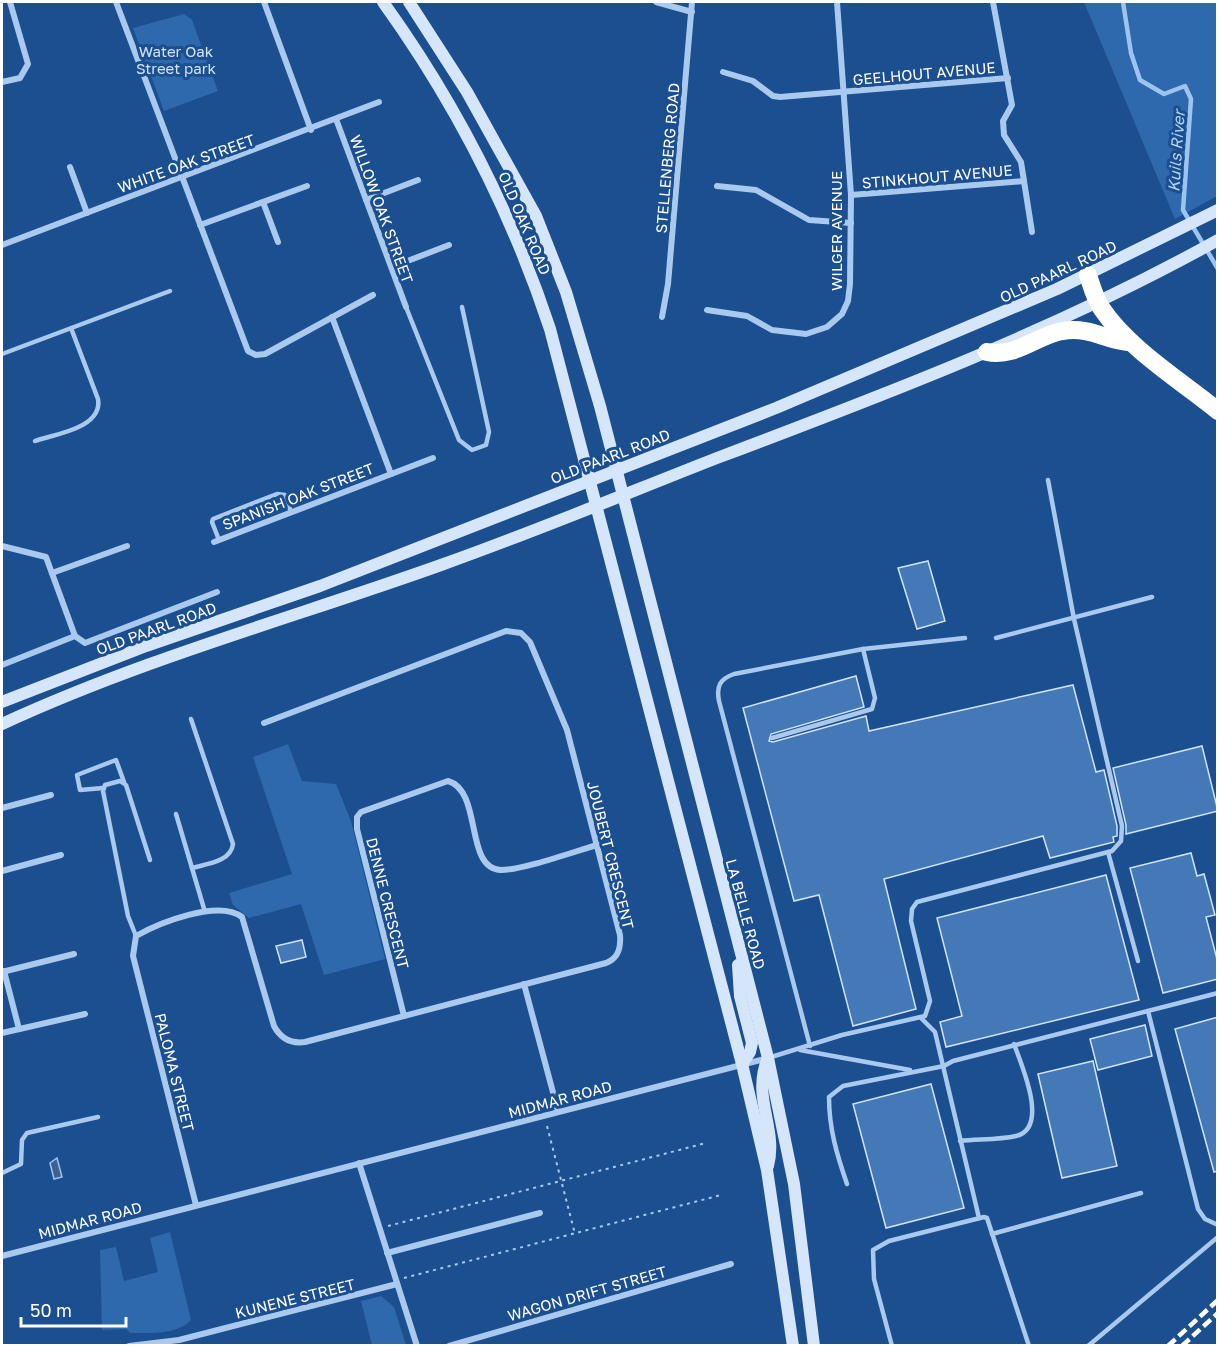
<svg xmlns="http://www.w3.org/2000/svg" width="1219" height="1347" font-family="'Golos Text',sans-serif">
<rect width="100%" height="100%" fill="#1b4f8f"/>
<!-- green -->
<g fill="#2e69ad">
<path d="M1084 2H1217V196L1175 219Z"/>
<path d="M184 14 192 20 218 91 164 111 133 28Z"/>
<path d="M288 744 302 781 336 784 351 821 385 959 324 975 301 904 249 918 233 905 229 893 292 874 253 757Z"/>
<path d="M170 1232 191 1320C177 1335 150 1333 130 1333L126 1329 102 1330 100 1250 116 1247 124 1281 158 1272 150 1238Z"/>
<path d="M381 1296 394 1307 406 1345H372L361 1301Z"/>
</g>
<!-- water -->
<path fill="#3c6290" stroke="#9cc4f0" stroke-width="1.5" d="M57 1158 62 1177 54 1179 50 1163Z"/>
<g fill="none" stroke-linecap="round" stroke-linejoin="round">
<!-- stream -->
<path stroke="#9cc4f0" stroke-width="4.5" d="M1123 2 1131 53 1140 80 1164 94 1185 86 1191 99 1183 210 1218 269"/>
</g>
<!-- building -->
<g fill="#4478b7" stroke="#cfe3fa" stroke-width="1.5">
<path d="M928 561 945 621 917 629 898 568Z"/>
<path d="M856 676 864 707 771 734 769 741 773 742 866 716 869 731 1073 685 1096 772 1104 770 1117 826V836L1113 837 1114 842 1050 858 1043 836 884 879 916 1009 853 1026 819 895 794 901 743 708Z"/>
<path d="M1202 746 1218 811 1126 834V825L1113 768Z"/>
<path d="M1191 853 1197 876 1204 874 1215 915 1206 917 1218 963V979L1163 993 1130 868Z"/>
<path d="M1106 875 1139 1000 946 1047 940 1022 962 1016 937 918Z"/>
<path d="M302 940 306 957 281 963 276 946Z"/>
<path d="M1218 1017V1171L1214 1172 1175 1029Z"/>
<path d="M1145 1025 1152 1056 1098 1070 1090 1039Z"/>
<path d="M1093 1061 1117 1166 1062 1178 1038 1074Z"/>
<path d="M931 1084 964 1208 886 1228 853 1104Z"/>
</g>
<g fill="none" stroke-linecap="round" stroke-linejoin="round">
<!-- path -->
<g stroke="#a9c9ee" stroke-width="2" stroke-dasharray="3 4.5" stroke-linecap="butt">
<path d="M547 1126 575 1234"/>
<path d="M388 1226 706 1143"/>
<path d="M404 1278 721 1195"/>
</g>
<!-- service -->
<g stroke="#a9c9ee" stroke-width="4.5">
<path d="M406 307 459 440 472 450 486 445 489 432 462 307"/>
<path d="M2 354 170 291"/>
<path d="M35 441C55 434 103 428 98 399L71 328"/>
<path d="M219 540 212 522 213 519 277 494 285 495 291 512"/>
<path d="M996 638 1152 597"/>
<path d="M191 719 233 844C231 862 206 864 192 868"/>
<path d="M772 738 872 709 875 698 863 649"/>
<path d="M103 788 80 790 77 775 116 760 124 782"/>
<path d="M176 814 205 912"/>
<path d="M1108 852 1138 961"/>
<path d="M136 936 128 916 103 791 105 785 120 781 126 785 150 860"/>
<path d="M1148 1011 1198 1209 1205 1219 1218 1225"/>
<path d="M921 1018 935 1032 979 1218"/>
<path d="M810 1046 719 701C716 686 720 679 734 674L863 649 965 638"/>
<path d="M800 1050 910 1070"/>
<path d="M768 1058 842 1035 925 1016 930 1001 911 921 912 909 917 902 1112 851 1121 841 1122 826 1074 619 1048 480"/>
<path d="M960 1141C978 1139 998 1140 1016 1136 1050 1128 1021 1064 1014 1044"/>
<path d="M2 1173 21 1164 22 1140 27 1133 98 1117"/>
<path d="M847 1184C837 1155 829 1129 829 1097L843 1086 944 1066 953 1061 1218 993"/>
<path d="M992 1234 1141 1193"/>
<path d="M892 1346 874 1279 873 1250 889 1241 984 1217 987 1218 1029 1346"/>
<path d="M1088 1346 1218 1237"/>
</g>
<!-- minor -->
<g stroke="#a9c9ee" stroke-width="6">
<path d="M116 2 248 351 256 355 265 354 373 295"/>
<path d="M264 2 311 130"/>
<path d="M656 2 692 12"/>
<path d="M993 2 1012 105 1003 121 1004 135 1021 162 1032 232"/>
<path d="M723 72 753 81 773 96 780 97 1008 78"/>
<path d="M2 82 20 78 28 64 10 2"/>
<path d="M336 119 406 307"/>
<path d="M70 167 87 213"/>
<path d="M717 186 756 190 809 220 851 223"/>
<path d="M851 195 1024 181"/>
<path d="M366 200 418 180"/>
<path d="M263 202 278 242"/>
<path d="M200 225 307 186"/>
<path d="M2 245 379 102"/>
<path d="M392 267 449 245"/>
<path d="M707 310 747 316 772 330 806 334 827 327 842 314 848 301 850 284 851 195 837 2"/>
<path d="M332 317 391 474"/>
<path d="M662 317 668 284 692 2"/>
<path d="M214 542 433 458"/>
<path d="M2 546 46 557 75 636"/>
<path d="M52 573 127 546"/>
<path d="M2 665 75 636 85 643 217 592"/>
<path d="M2 808 51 795"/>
<path d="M2 871 61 855"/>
<path d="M4 971 19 1029"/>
<path d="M2 972 74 954"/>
<path d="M524 984 558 1111"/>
<path d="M404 1016 357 829V817L361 812 448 781C483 791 464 869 501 870 523 870 573 852 597 845"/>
<path d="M2 1033 85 1014"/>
<path d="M359 1163 417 1346"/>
<path d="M196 1205 133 956 136 936C159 923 218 899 242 917L274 1026C281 1039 291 1044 305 1042L606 963C619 958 621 947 620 935L567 730 530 642 521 633 506 631 264 723"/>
<path d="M387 1253 540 1213"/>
<path d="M2 1256 768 1058"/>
<path d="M129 1346 179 1340 397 1284"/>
<path d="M449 1346 731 1264"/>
</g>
<!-- secondary -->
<g stroke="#d6e6fa" stroke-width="12">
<path d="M383 2C455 102 511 211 550 329L742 1064 767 1170 793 1346"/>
<path d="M409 2 467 92 536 216 566 292 600 406 768 1058 794 1184 814 1346"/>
<path d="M2 702 146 646 320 586 776 408 1057 289 1218 210"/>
<path d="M2 724C145 658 293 618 441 565 534 532 625 494 717 458 887 394 1058 329 1218 240"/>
<path d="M738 965 740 996 752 1043 750 1052 742 1064"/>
<path d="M768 1058C751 1097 778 1128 768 1166"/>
</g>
<!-- motorway -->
<g stroke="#fff" stroke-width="18">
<path d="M1088 275C1092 287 1095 299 1102 309 1128 348 1181 381 1218 411"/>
<path d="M987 352C1015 358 1036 336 1062 331 1092 326 1108 342 1131 342"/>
</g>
<!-- rail -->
<g stroke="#fff" stroke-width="4.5" stroke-dasharray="10 4.5" stroke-linecap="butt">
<path d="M1168 1346 1218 1300"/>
<path d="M1182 1346 1218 1313"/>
</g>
</g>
<g text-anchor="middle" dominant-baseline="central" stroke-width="6" stroke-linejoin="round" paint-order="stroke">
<!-- park labels -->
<g font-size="15" fill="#cfe3fa" stroke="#1b4f8f">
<text x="176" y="51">Water Oak<tspan x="176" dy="17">Street park</tspan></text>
</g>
<!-- street labels -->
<g font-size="15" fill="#fff" stroke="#1b4f8f">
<text transform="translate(924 73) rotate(-5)">GEELHOUT AVENUE</text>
<text transform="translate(667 158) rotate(-85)">STELLENBERG ROAD</text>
<text transform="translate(186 163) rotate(-20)">WHITE OAK STREET</text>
<text transform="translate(937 176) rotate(-5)">STINKHOUT AVENUE</text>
<text transform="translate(382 209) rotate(70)">WILLOW OAK STREET</text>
<text transform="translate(525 223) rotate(67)">OLD OAK ROAD</text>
<text transform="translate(836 231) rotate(-90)">WILGER AVENUE</text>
<text transform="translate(1058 271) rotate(-25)">OLD PAARL ROAD</text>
<text transform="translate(610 456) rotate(-21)">OLD PAARL ROAD</text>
<text transform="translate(298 496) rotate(-21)">SPANISH OAK STREET</text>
<text transform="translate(156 628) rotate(-20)">OLD PAARL ROAD</text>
<text transform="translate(611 855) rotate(76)">JOUBERT CRESCENT</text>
<text transform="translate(388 903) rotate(76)">DENNE CRESCENT</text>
<text transform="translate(746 914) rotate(75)">LA BELLE ROAD</text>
<text transform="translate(175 1072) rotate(76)">PALOMA STREET</text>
<text transform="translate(560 1099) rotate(-15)">MIDMAR ROAD</text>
<text transform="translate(90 1220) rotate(-15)">MIDMAR ROAD</text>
<text transform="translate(587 1293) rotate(-16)">WAGON DRIFT STREET</text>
<text transform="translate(295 1298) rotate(-14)">KUNENE STREET</text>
</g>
<!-- water labels -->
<g font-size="16" font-style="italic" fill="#b5d3f5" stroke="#1b4f8f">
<text transform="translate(1176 151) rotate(-86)">Kuils River</text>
</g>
</g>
<!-- border -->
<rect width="1219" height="1347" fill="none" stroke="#ffffff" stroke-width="6"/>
<!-- scale -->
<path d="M21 1317v9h105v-9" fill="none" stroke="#ffffff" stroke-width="3"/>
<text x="30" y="1317" font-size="18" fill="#ffffff" stroke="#1b4f8f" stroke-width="4.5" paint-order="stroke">50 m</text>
</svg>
